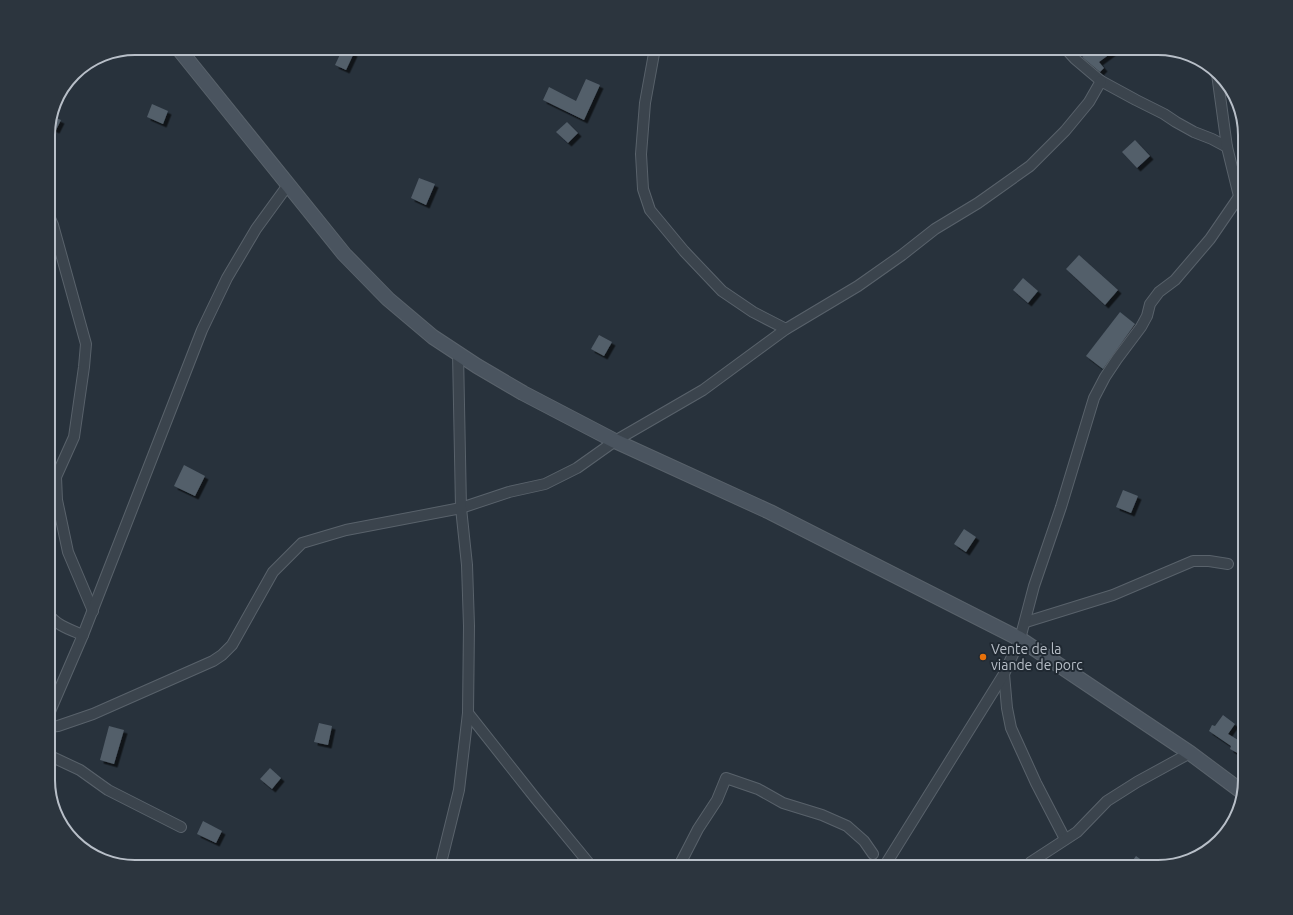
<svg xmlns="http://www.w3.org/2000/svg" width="1293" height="915" font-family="Ubuntu,sans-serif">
<defs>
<filter id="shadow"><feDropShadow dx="3.5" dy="3.5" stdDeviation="0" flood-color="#0009"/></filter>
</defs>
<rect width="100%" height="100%" fill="#28323c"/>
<!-- building -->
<g fill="#535f6a" filter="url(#shadow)">
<path d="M343 48 354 53 346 70 335 65Z"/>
<path d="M1093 48H1118L1099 62 1104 68 1100 72 1082 57Z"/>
<path d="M586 79 600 85 584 120 543 100 549 87 576 101Z"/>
<path d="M152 104 168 111 163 124 147 117Z"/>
<path d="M51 116 61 120 56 130 49 127Z"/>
<path d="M567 122 578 133 568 143 556 132Z"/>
<path d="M1135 140 1150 156 1137 168 1122 152Z"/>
<path d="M419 178 435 184 426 205 411 198Z"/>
<path d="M1079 255 1118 290 1105 305 1066 269Z"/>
<path d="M1023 278 1038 291 1028 303 1013 290Z"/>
<path d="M1120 312 1135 324 1103 369 1086 356Z"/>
<path d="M599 335 612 342 604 356 591 349Z"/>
<path d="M184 465 205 476 195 496 174 486Z"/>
<path d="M1123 490 1138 496 1131 513 1116 507Z"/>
<path d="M964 529 976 537 966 552 954 544Z"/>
<path d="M1223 715 1235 724 1228 734 1245 744V757L1230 749 1231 746 1209 731 1212 725 1215 726Z"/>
<path d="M319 723 332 726 328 745 314 742Z"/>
<path d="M109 726 124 730 114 764 100 760Z"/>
<path d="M270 768 281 778 272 789 260 779Z"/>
<path d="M203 821 222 831 216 843 197 834Z"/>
<path d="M1136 856 1151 867H1128Z"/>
</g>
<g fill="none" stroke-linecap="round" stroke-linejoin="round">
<defs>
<g id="street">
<path d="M655 48 645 103 641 154 643 189 650 210 684 251 722 291 753 312 786 329"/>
<path d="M1065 48 1075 59 1101 81 1136 100 1164 114 1176 122 1194 132 1212 139 1227 147"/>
<path d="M1217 74 1227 147 1239 196"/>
<path d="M48 214 53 225 86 344 84 367 74 437 56 477 57 500 68 552 93 611"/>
<path d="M48 613C55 625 71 630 83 635"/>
<path d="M1026 622 1113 595 1193 561H1209L1228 564"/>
<path d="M1004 674 1007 708 1011 728 1036 783 1065 839"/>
<path d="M468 713 536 799 592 867"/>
<path d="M48 716 83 635 202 330 227 278 256 229 288 185"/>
<path d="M48 727 58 726 93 714 213 661 222 655 232 645 273 572 302 543 346 530 461 508 509 492 545 484 577 468 615 441 703 390 786 329 858 286 902 255 935 229 978 203 1030 166 1065 131 1089 102 1101 81"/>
<path d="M48 755 80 770 108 790 181 827"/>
<path d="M440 867 459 790 468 713 469 626 467 565 461 508 458 353"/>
<path d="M680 867V864L698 829 717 800 726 778 758 789 783 803 822 815 847 826 864 841 873 854"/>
<path d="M884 867 1004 674 1020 639 1034 586 1061 507 1094 398 1105 377 1117 359 1141 327 1147 316 1150 304 1159 292 1175 280 1210 239 1245 188"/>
<path d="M1026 867 1031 862 1077 832 1107 801 1137 782 1190 753"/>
</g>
<path id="secondary" d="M178 48 344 254 388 299 433 337 477 366 523 393 615 441 770 512 1020 639 1190 753 1241 791"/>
</defs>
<!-- street casing -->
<use href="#street" stroke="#59626b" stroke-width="12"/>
<!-- secondary casing -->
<use href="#secondary" stroke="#59626b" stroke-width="16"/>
<!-- street -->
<use href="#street" stroke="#3b444d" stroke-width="10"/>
<!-- secondary -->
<use href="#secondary" stroke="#4a545f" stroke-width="14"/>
</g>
<!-- markers -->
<circle fill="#e8710a" stroke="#202932" stroke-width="1.5" cx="983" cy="657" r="4"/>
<g text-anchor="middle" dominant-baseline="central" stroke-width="4" stroke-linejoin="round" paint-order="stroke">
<!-- poi labels -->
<g font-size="14" fill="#b8bfc8" stroke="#202932" text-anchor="start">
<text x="991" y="649">Vente de la<tspan x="991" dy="16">viande de porc</tspan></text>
</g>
</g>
<!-- crop -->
<path d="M0 0H1293V915H0ZM135 55H1158A80 80 0 0 1 1238 135V780A80 80 0 0 1 1158 860H135A80 80 0 0 1 55 780V135A80 80 0 0 1 135 55Z" fill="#2c353e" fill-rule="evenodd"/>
<path fill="none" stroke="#b8bfc8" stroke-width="2" d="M135 55H1158A80 80 0 0 1 1238 135V780A80 80 0 0 1 1158 860H135A80 80 0 0 1 55 780V135A80 80 0 0 1 135 55Z"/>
</svg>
